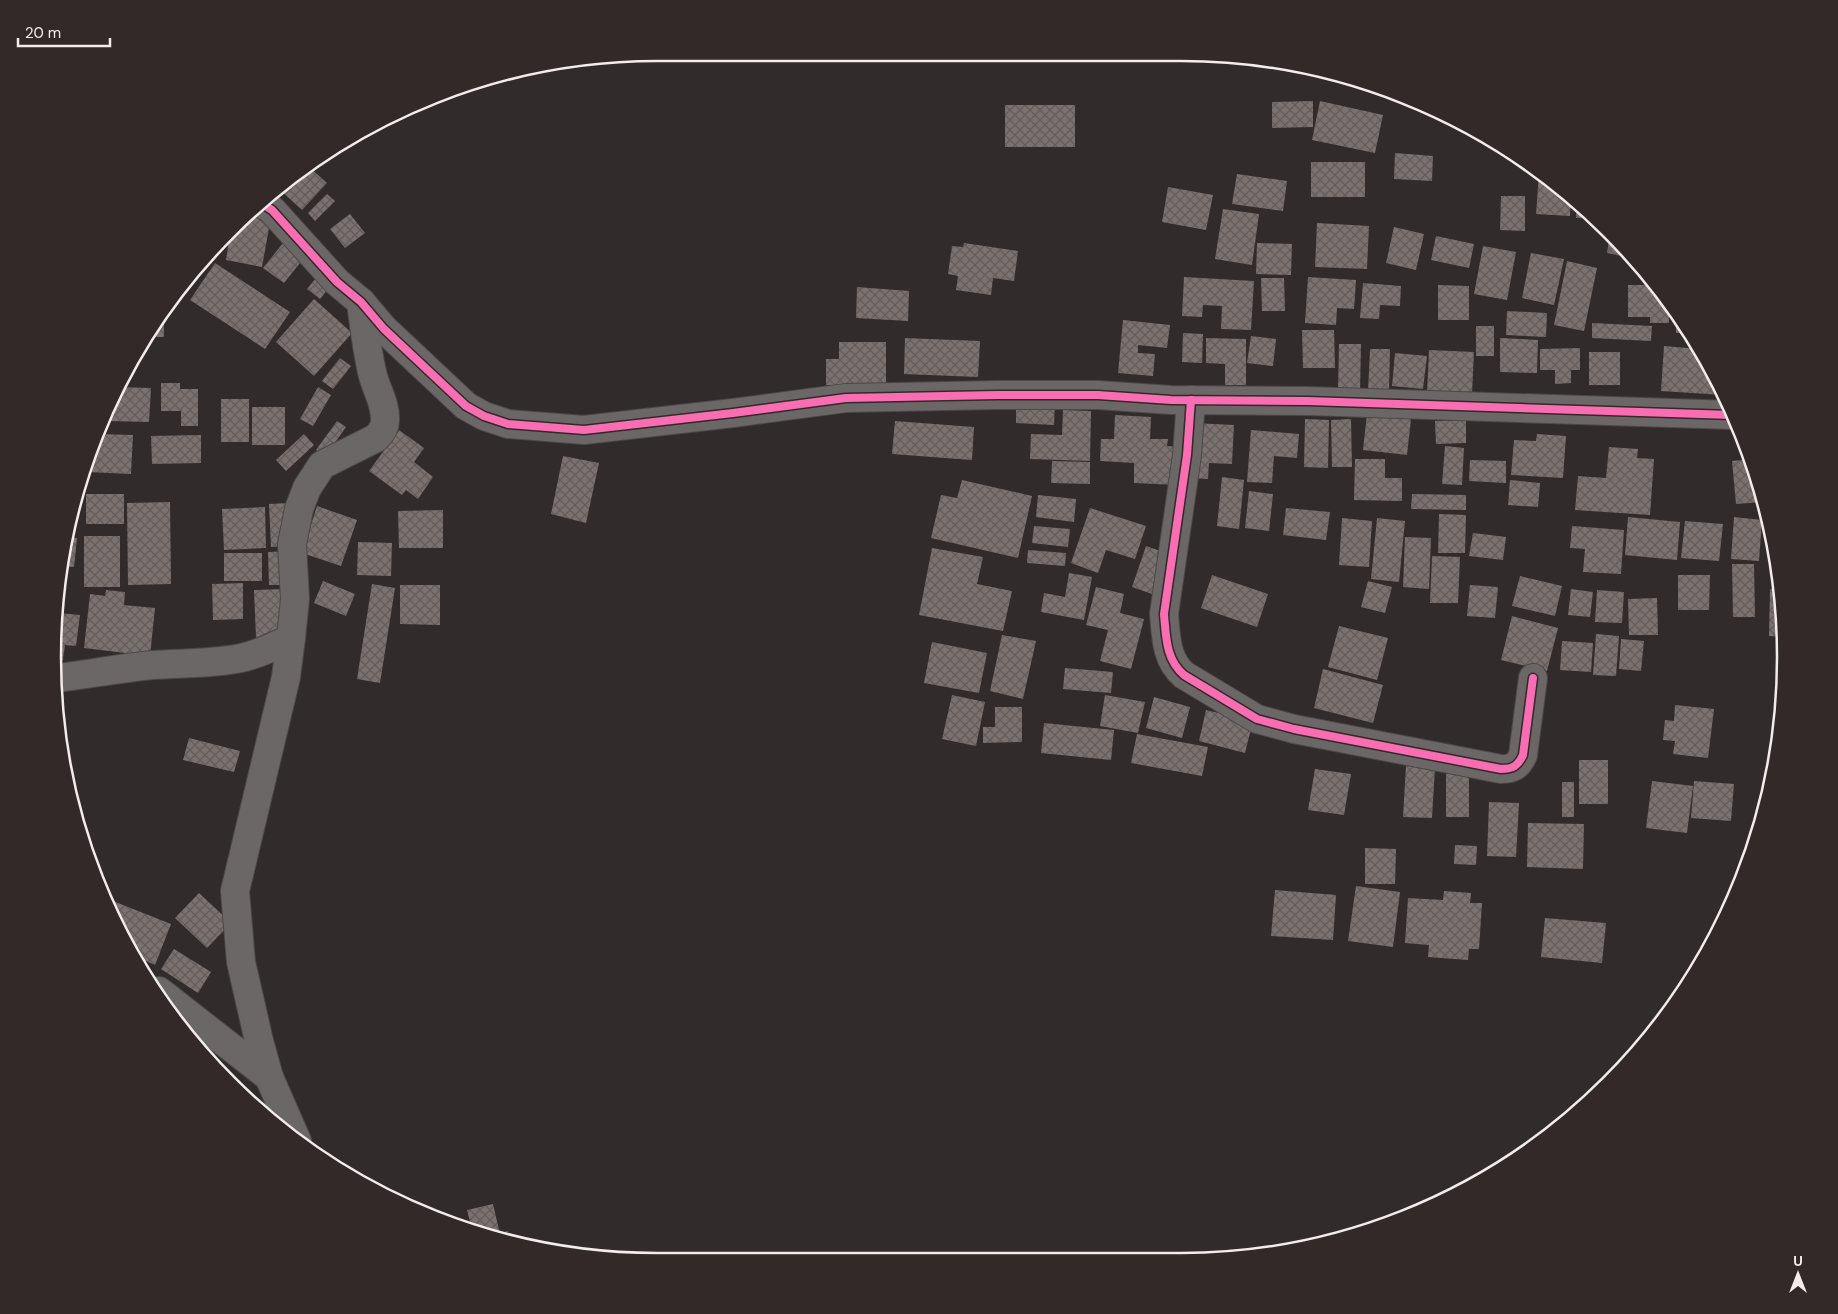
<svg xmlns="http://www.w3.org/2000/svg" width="1838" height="1314" font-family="'DM Sans',sans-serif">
<defs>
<pattern id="building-cross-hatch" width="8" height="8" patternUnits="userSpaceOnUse" patternTransform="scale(1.25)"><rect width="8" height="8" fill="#7b716f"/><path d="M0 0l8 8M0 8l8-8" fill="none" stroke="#625c5b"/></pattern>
</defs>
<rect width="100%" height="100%" fill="#312b2b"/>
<!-- building -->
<g fill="url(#building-cross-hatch)">
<path d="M1313 101V127L1272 128V102Z"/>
<path d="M1320 101 1383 115 1375 153 1312 140Z"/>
<rect x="1005" y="105" width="70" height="42"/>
<path d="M1395 153 1433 156 1432 181 1394 179Z"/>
<rect x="1311" y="162" width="54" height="35"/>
<path d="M308 166 327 183 302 210 280 190Z"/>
<path d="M1539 173 1571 197 1570 216 1536 214Z"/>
<path d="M1237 174 1287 181 1283 211 1232 204Z"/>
<path d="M1168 187 1213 195 1206 230 1162 222Z"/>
<path d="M327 194 335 201 315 221 308 213Z"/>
<path d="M1501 196H1525V231L1500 230Z"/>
<path d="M1576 200 1579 202 1595 218H1576Z"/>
<path d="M1223 209 1259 214 1252 265 1215 259Z"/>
<path d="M253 214 271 217 262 267 226 260 230 234Z"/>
<path d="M350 214 365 233 345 248 330 229Z"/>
<path d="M1317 223 1369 226 1367 269 1315 267Z"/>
<path d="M1394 227 1424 234 1416 270 1386 263Z"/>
<path d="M1610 233 1636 259 1607 253Z"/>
<path d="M1436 236 1474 244 1469 268 1431 260Z"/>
<path d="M283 243 304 258 284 283 263 268Z"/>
<path d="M964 243 1018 251 1014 281 993 278 991 295 956 290 958 276 948 274 952 246 963 247Z"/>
<path d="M1257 243 1292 244 1291 275 1256 274Z"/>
<path d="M1483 246 1516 252 1507 300 1474 294Z"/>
<path d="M1531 253 1564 259 1554 305 1522 298Z"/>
<path d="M1567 261 1597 268 1584 331 1554 325Z"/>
<path d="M215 263 290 312 265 349 190 300Z"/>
<path d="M321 272 334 282 320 299 307 289Z"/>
<path d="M1184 277 1254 281 1251 330 1221 329 1222 306 1203 305 1202 317 1182 316Z"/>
<path d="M1308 277 1356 280 1354 309 1337 308 1336 325 1305 323Z"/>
<path d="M1261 278H1284L1285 311H1262Z"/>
<path d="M1363 283 1401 286 1400 306 1380 305 1379 319 1360 318Z"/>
<path d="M1438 285 1469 286V320H1438Z"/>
<path d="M1628 285H1654L1669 306V323H1650V317H1628Z"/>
<path d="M857 287 909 291 908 321 856 318Z"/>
<path d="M314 299 352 333 314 376 276 342Z"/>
<path d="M1507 311 1547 313 1546 337 1506 335Z"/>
<path d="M164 315V337H150L160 323Z"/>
<path d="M1676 315 1678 318 1689 333H1676Z"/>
<path d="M1123 320 1170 325 1167 348 1138 345V353L1155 354 1153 376 1118 373Z"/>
<path d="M1592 323 1652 326 1651 341 1592 338Z"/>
<rect x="1476" y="326" width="18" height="30"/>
<path d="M1302 330H1334L1335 368H1303Z"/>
<path d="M1183 333 1203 334 1202 363 1182 362Z"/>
<path d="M1251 336 1276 339 1273 366 1247 363Z"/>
<path d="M905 338 980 341 978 377 904 374Z"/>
<path d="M1206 338 1246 339V385H1225V364L1206 363Z"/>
<path d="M1500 338 1538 340 1537 373 1500 372Z"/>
<path d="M839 342H886V385H826V359H839Z"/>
<path d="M1339 344H1361L1360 393 1338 392Z"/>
<path d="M1664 346 1700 349 1705 355 1723 395 1661 391Z"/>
<path d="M1580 348V370H1571V383L1555 384V370H1540V349Z"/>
<path d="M1370 349H1390L1389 392H1368Z"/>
<path d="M1429 350 1474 352 1472 394 1427 392Z"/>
<rect x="1589" y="352" width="31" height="33"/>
<path d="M1395 353 1427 356 1423 389 1392 386Z"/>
<path d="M340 358 351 366 333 389 322 381Z"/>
<path d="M161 383H180V389H198V426H181V411H161Z"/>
<path d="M117 387 151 388 149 422 107 421 108 408Z"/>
<path d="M318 387 331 395 313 426 300 419Z"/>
<path d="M1016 398 1055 400 1054 425 1016 423Z"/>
<rect x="221" y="399" width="28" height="43"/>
<rect x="252" y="407" width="33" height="38"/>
<path d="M1063 410 1091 411 1090 461 1030 459 1031 434 1062 435Z"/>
<path d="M1367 414 1411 419 1407 455 1363 450Z"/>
<path d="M1115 415 1151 417 1150 439H1168L1167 446 1179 447 1177 485 1134 483V463L1100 461 1101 439H1114Z"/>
<path d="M1305 419 1329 420 1328 468 1304 467Z"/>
<path d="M1351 419 1352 467H1332L1331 420Z"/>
<path d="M1466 420V443L1436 444 1435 421Z"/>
<path d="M337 421 346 427 325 457 316 450Z"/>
<path d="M895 421 974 427 972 460 892 454Z"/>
<path d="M1193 423 1234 425 1232 464 1209 463 1208 479 1190 478Z"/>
<path d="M399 430 424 448 414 462 433 477 418 499 406 490 402 495 369 471Z"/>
<path d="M1251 430 1299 434 1297 458 1274 456 1272 483 1247 482Z"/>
<path d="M98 434 133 435 131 474 87 472V464Z"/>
<path d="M304 434 314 445 286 471 276 460Z"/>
<path d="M1537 434 1566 436 1563 478 1511 475 1514 440 1536 441Z"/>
<path d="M201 435V463L152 464 151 436Z"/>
<path d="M1445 446 1464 448 1462 485 1442 484Z"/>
<path d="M1609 447 1638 449 1637 458 1654 459 1650 515 1575 510 1578 476 1606 478Z"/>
<path d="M563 456 599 463 586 523 551 514Z"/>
<path d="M1355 459H1385V478H1402V501L1354 500Z"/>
<path d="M1752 459 1763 502 1736 504 1732 461Z"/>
<path d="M1470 460 1506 461V483L1469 481Z"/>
<path d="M1052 461 1090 462V484L1051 483Z"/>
<path d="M1222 477 1244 480 1239 529 1217 526Z"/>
<path d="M962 480 1032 496 1018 558 931 538 941 495 957 498Z"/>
<path d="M1510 480 1540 483 1538 507 1508 505Z"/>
<path d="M1249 491 1273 494 1269 531 1245 528Z"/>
<rect x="86" y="494" width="38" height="30"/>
<path d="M1412 494 1466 495V510L1411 509Z"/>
<path d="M1038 495 1076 499 1074 522 1036 517Z"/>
<path d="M170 502 171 584 128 585 127 503Z"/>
<path d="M289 503 290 546 271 547 269 504Z"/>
<path d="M317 506 357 520 341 566 302 553Z"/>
<path d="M265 507 266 548 224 550 222 509Z"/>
<path d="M1090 508 1146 526 1135 559 1106 550 1098 573 1071 563Z"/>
<path d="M1286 508 1330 512 1326 540 1283 535Z"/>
<path d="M443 510V548H399L398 511Z"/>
<path d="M1439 514 1466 515 1465 553H1438Z"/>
<path d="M1628 517 1680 522 1677 560 1625 555Z"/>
<path d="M1734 517 1762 520 1759 561 1731 559Z"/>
<path d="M1342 518 1372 521 1369 567 1339 565Z"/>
<path d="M1377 518 1405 521 1399 582 1371 579Z"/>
<path d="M1685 521 1723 524 1719 561 1681 558Z"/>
<path d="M1034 526 1070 529 1068 547 1032 543Z"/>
<path d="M1572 526 1624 530 1621 574 1583 572 1585 549 1570 548Z"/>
<path d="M1473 533 1506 537 1503 560 1469 556Z"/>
<rect x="84" y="536" width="36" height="51"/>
<path d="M66 537 77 538 74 567 60 566Z"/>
<path d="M1405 537 1431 538 1429 589 1403 587Z"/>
<path d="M358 542 392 543 391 576 357 575Z"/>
<path d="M1146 546 1169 554 1155 595 1132 587Z"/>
<path d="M932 548 983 557 977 584 1012 591 1003 631 919 615Z"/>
<path d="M1028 550 1066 553 1065 566 1027 563Z"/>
<path d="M291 551 292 585H269L268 552Z"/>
<rect x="224" y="553" width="38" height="28"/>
<path d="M1432 556 1460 557 1458 603H1430Z"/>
<path d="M1732 564H1754L1755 617H1733Z"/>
<path d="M1069 573 1092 577 1084 620 1041 612 1044 593 1065 597Z"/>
<path d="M1212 575 1268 594 1257 627 1201 608Z"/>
<path d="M1678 575H1710L1709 610H1678Z"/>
<path d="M1520 576 1562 586 1555 616 1512 606Z"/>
<path d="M323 581 355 594 346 616 314 603Z"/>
<path d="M1368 581 1392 587 1385 613 1361 607Z"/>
<path d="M243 583V619L213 620 212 584Z"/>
<path d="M372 584 395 588 380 683 357 679Z"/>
<path d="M400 585H440V625L400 624Z"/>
<path d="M1470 585 1498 587 1495 618 1467 616Z"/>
<path d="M1096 587 1124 594 1120 613 1144 619 1131 669 1100 661 1108 630 1086 625Z"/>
<path d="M286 589 288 637 256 638 254 590Z"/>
<path d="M1571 589 1593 592 1590 617 1568 615Z"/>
<path d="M1770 589H1781L1782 637 1769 636Z"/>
<path d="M106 590 125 592 124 605 155 608 150 656 84 648 90 594 105 596Z"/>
<path d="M1597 590 1624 592 1622 623 1595 622Z"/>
<path d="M1657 598 1658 635H1629L1628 599Z"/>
<path d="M58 613 80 615 76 646 65 645 63 660 58 659Z"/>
<path d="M1512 616 1558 628 1547 671 1501 660Z"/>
<path d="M1339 626 1388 638 1377 680 1328 667Z"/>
<path d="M1596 634 1619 636 1616 676 1593 675Z"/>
<path d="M1002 635 1036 641 1023 699 990 691Z"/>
<path d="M1621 639 1644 641 1641 671 1619 669Z"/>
<path d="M1562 641 1593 643 1591 672 1560 670Z"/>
<path d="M932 642 987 653 979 693 924 683Z"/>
<path d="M1065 668 1113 672 1111 693 1063 689Z"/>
<path d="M1323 669 1383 685 1373 723 1314 708Z"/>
<path d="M952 695 985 702 976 746 942 739Z"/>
<path d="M1105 695 1145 702 1138 733 1100 726Z"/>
<path d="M1154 697 1190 707 1182 738 1146 728Z"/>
<path d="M1675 705 1714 709 1708 758 1673 754 1675 741 1663 740 1665 720 1674 721Z"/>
<path d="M995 707H1022V742L983 743V727H995Z"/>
<path d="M1206 710 1253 721 1245 753 1199 741Z"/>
<path d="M1044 723 1114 730 1111 760 1041 753Z"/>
<path d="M1137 734 1208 747 1202 776 1131 763Z"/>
<path d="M189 738 240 751 234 772 183 760Z"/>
<rect x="1579" y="760" width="29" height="44"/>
<path d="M1406 766 1435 768 1432 818 1403 817Z"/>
<path d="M1315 769 1351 774 1344 815 1308 810Z"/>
<rect x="1446" y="774" width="23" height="43"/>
<path d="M1652 781 1693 786 1687 833 1646 828Z"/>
<path d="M1694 781 1734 784 1731 821 1691 818Z"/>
<rect x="1562" y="782" width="12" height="35"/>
<path d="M1489 802 1519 803 1516 857 1487 856Z"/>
<path d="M1528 823 1584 824 1583 869 1527 867Z"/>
<path d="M1455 845 1477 846 1476 865 1454 864Z"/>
<path d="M1365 848 1396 849 1395 884H1365Z"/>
<path d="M1356 886 1400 892 1393 947 1348 941Z"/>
<path d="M1275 890 1336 895 1333 940 1271 936Z"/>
<path d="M1444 891 1471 893 1470 903H1482L1479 949H1469L1468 960 1428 957 1429 945 1405 943 1408 898 1443 900Z"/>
<path d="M199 893 231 923 207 948 175 918Z"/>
<path d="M113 901 171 924 155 965 137 957 115 924 109 911Z"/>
<path d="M1545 918 1606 923 1602 963 1541 957Z"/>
<path d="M174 949 211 972 198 993 161 969Z"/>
<path d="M493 1204 499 1230 483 1234 472 1230 467 1210Z"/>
<path d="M508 1231 511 1243 488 1236Z"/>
</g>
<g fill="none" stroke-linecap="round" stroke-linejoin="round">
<defs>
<g id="minor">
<path d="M264 205 272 210 337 282 361 302 384 329 466 406 484 416 508 424 584 430 733 413 846 398 997 395H1098L1171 400 1308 401 1732 415"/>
<path d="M1191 400 1187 455 1164 614C1166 637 1166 660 1184 675L1257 719 1294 729 1501 769C1513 769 1518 766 1523 755L1533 678"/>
<path d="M291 638 286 677 235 891 241 962 259 1041 269 1077 297 1141"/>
<path d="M58 678C90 674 121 668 153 665 183 663 212 664 241 658 259 654 275 646 291 638L295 599 292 544 299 509 307 488 322 465 376 438C381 433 385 428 385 421 386 404 377 391 373 376 367 352 364 327 361 302"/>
<path d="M159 991 269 1077"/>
</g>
</defs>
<!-- minor casing -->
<use href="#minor" stroke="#4d4848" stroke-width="30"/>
<!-- minor -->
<use href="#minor" stroke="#6c6767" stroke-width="28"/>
<defs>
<g id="cycleway">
<path d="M264 205 272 210 337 282 361 302 384 329 466 406 484 416 508 424 584 430 733 413 846 398 997 395H1098L1171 400 1308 401 1732 415"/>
<path d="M1191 400 1187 455 1164 614C1166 637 1166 660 1184 675L1257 719 1294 729 1501 769C1513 769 1518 766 1523 755L1533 678"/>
</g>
</defs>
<!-- cycleway casing -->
<use href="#cycleway" stroke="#332929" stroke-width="11"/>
<!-- cycleway -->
<use href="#cycleway" stroke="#f96db3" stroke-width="8"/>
</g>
<!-- crop -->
<path d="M0 0H1838V1314H0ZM657 61H1181A596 596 0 0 1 1777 657V657A596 596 0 0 1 1181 1253H657A596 596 0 0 1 61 657V657A596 596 0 0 1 657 61Z" fill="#332929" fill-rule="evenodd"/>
<path fill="none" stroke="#f3ecec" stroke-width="2.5" d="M657 61H1181A596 596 0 0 1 1777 657V657A596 596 0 0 1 1181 1253H657A596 596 0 0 1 61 657V657A596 596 0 0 1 657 61Z"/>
<!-- north arrow -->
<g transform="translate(1798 1274)" stroke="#332929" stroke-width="4" paint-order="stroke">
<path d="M0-4L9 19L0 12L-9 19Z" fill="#f3ecec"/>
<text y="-8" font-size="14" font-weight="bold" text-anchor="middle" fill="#f3ecec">U</text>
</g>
<!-- scale -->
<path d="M18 38v8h92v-8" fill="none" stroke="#f3ecec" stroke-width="2.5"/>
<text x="25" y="38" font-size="15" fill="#f3ecec" stroke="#332929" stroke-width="4" paint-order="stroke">20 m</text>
</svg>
